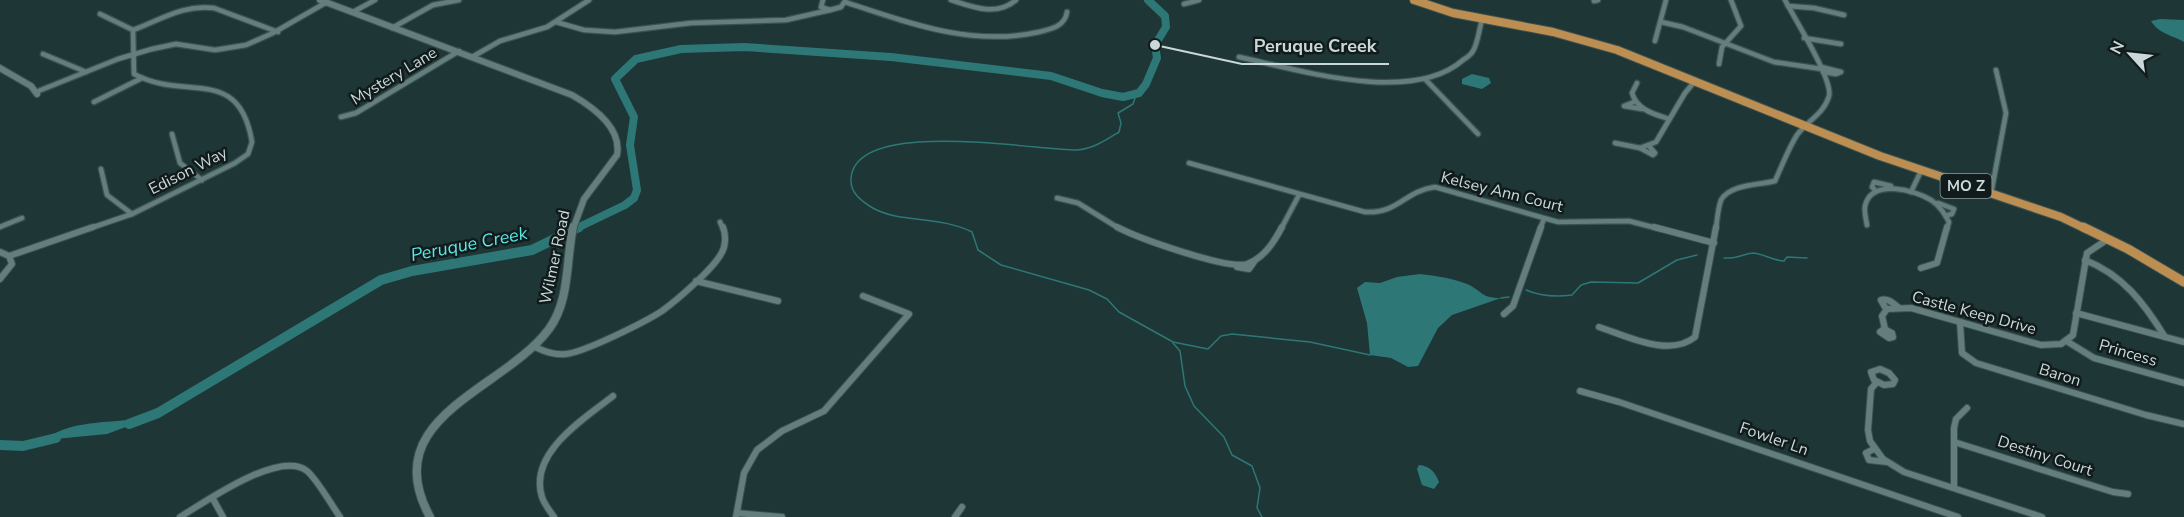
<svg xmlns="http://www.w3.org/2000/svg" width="2184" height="517" font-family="'Nunito Sans',sans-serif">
<rect width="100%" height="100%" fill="#1e3635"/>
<!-- water -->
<g fill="#2d7877">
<path d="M2160 19 2184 20V42C2172 35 2159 34 2151 21Z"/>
<path d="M1472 74 1489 78 1491 83 1482 89 1462 84V79Z"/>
<path d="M1420 274C1436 276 1452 278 1467 284 1483 291 1480 298 1501 298L1452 315 1438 328 1418 366 1408 367 1391 358 1370 355 1367 323 1357 288 1365 282 1380 283 1397 277Z"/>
<path d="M127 420 139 422 107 434 45 440C66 422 101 423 127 420Z"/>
<path d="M1419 465C1430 466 1435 472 1439 482L1434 489 1422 485 1417 469Z"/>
</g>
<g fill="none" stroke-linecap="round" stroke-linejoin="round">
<!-- stream -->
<g stroke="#2d7877" stroke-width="1.5">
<path d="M1136 95 1133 104 1118 113 1121 123 1119 132C1106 140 1093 149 1077 150 1039 151 854 116 851 179 850 192 860 200 871 207 899 224 939 215 972 232L978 250 1001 265 1089 290 1107 299 1119 312 1173 342 1208 349 1221 336 1232 334 1310 342 1370 355"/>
<path d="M1724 258C1738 259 1745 253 1754 253 1764 254 1773 261 1784 261L1787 257 1807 258"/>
<path d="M1526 290C1540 296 1556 297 1572 295L1581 285 1591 282 1638 283 1677 260 1697 255"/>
<path d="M1501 298 1509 297"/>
<path d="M1173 343 1180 351 1185 386 1194 406 1224 437 1232 455 1252 466 1260 488 1257 508 1262 517"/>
</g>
<!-- river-far1 -->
<path stroke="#2d7877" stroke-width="8" d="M575 229 625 205 634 198 637 190 630 145 634 117 615 79 636 59 681 49 744 47 891 57 1051 76 1102 93 1123 97 1139 93 1146 84 1157 58 1155 45 1166 27 1165 16 1148 0"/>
<!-- river -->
<g stroke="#2d7877" stroke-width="10">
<path d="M129 424 158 413 381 280 412 271 532 250 579 227"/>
<path d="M0 445 23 446 56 438"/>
</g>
<defs>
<g id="minor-far1">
<path d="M823 0 821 7 830 10 841 7 845 1"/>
<path d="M951 0C973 7 996 17 1016 0"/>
<path d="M1594 1 1598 0"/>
<path d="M845 2C909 23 971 47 1039 32 1052 29 1065 26 1067 12"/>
<path d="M1184 4 1199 0"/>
<path d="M1788 6 1814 8 1844 15"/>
<path d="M353 12 375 0"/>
<path d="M556 22 584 30 615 32 691 23 786 20 830 10"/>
<path d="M1661 22 1683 27 1774 62 1822 69"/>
<path d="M392 28 433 5 459 0"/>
<path d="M133 30C160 20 184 4 214 8L278 32"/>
<path d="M1804 38 1841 44"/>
<path d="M1655 41 1666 0"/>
<path d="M43 54 86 72"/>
<path d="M472 57 500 41 547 27 589 0"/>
<path d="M1239 57C1299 70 1412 105 1463 60 1466 58 1471 55 1473 51 1478 43 1479 29 1482 20"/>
<path d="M1719 64 1722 47 1741 26 1731 0"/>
<path d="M1821 67 1841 72 1836 74 1823 72"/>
<path d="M1425 79 1478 134"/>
<path d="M1637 83 1632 93C1637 110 1654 114 1669 119"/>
<path d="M36 92 118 59 152 49 176 44 215 50 246 45 273 33 327 2"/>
<path d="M94 102 142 78"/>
<path d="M1634 102 1624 106 1642 109"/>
<path d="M341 117 356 113 459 51"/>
<path d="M172 134 180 163 202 180"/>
<path d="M1615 143 1640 148 1656 142 1685 93 1695 81"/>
<path d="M1640 148 1653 155 1655 153 1649 146"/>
<path d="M1189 163 1365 212C1399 214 1404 191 1435 187L1558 222 1629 221 1660 229"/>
<path d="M101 169 107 195 132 214"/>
<path d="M1875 190 1872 187 1874 182 1891 186"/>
<path d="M1911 192 1921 171"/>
<path d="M1991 194 2006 113 1996 70"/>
<path d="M1057 198 1078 203 1120 229"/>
<path d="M1938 203 1954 209 1952 214 1948 215"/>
<path d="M720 222 723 229"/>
<path d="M1867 225C1866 220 1864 211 1865 206 1871 178 1915 190 1931 200 1940 206 1944 213 1949 222L1947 229"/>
<path d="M0 227 22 218"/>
<path d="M88 229 132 214 235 163 248 154 252 142C239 64 186 102 134 74L133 30 100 14"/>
<path d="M1281 229 1299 195"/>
<path d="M1540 229 1544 219"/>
<path d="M1716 229C1717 220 1718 208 1721 200 1730 184 1760 185 1775 181 1782 166 1788 149 1797 135 1807 121 1824 114 1829 96 1833 79 1794 18 1785 0"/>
</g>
<g id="minor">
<path d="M1117 227C1138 238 1227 270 1247 264 1264 258 1274 242 1282 227"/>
<path d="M1654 227 1714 243"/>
<path d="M0 252 9 256 12 264 0 279"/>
<path d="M9 256 93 227"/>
<path d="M2085 260C2123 275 2144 303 2165 337"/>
<path d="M1237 267 1249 269 1254 262"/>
<path d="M1921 268 1937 263 1947 227"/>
<path d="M696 281 778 301"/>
<path d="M1886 309 1881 300C1888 298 1893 303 1898 307"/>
<path d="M2076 313 2184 342"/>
<path d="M1504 314 1513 306 1541 227"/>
<path d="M1960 322 1962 353 1976 363 2146 415 2184 424"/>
<path d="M1599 327C1627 336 1669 358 1695 337L1716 227"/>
<path d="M1884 329 1892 333 1893 337 1889 338 1880 332Z"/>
<path d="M1885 329 1882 316 1887 309 1911 308 2041 345 2061 344 2073 335 2087 253 2108 239"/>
<path d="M2068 342 2094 358 2184 383"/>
<path d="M535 347C546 352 554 355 566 354 585 352 645 322 662 311 677 300 712 270 721 254 726 246 726 235 723 227"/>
<path d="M1880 369 1889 373 1895 380 1893 384 1884 385 1874 380 1871 372Z"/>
<path d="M1877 382 1871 389 1868 430 1870 441 1883 459 1904 472 2042 517"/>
<path d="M1580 391 1619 402 1958 517"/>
<path d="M1954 442 2113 492 2128 494"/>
<path d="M1874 449 1866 453 1869 460 1887 462"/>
<path d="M1954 488V428L1956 419 1967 408"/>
<path d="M213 499 223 517"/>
<path d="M737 513 782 517"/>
<path d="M180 517C205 502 280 449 307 471 317 479 332 506 340 517"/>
<path d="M554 517C550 511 544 504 542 497 528 453 584 419 613 396"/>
<path d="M736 517 744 473 757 450 782 431 824 411 909 314 863 296"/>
<path d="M955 517 962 507"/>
</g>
<g id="tertiary-far1">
<path d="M320 0 572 95C593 107 622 128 617 155L584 199 573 229"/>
<path d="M0 68 31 86 37 94"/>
</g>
<path id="tertiary" d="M430 517C375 417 504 390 549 329 570 301 566 260 573 227"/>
<path id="primary-far1" d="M1414 0 1453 13 1553 32 1617 50 1880 156 2061 217 2086 229"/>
<path id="primary" d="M2083 227 2128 249 2184 282"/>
</defs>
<!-- minor-far1 casing -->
<use href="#minor-far1" stroke="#3c5151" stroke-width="7"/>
<!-- minor casing -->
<use href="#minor" stroke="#3c5151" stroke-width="8"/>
<!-- tertiary-far1 casing -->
<use href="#tertiary-far1" stroke="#3c5151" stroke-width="8"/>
<!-- tertiary casing -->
<use href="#tertiary" stroke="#3c5151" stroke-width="10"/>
<!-- primary-far1 casing -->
<use href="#primary-far1" stroke="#3c5151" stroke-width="10"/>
<!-- primary casing -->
<use href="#primary" stroke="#3c5151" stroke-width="11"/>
<!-- minor-far1 -->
<use href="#minor-far1" stroke="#647e7d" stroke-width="4.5"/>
<!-- minor -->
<use href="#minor" stroke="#647e7d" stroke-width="6"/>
<!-- tertiary-far1 -->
<use href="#tertiary-far1" stroke="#647e7d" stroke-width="6"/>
<!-- tertiary -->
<use href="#tertiary" stroke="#647e7d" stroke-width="8"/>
<!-- primary-far1 -->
<use href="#primary-far1" stroke="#bc8e51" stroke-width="8"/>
<!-- primary -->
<use href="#primary" stroke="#bc8e51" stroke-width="9"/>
</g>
<g text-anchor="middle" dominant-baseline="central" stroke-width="5" stroke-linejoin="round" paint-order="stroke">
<!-- shield labels -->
<rect fill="#111b1b" stroke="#929f9f" stroke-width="1.5" x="1940.5" y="174" width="51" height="24" rx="4.5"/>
<g font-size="15" font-weight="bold" fill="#cad8d8">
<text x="1966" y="186">MO Z</text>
</g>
<!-- street labels -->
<g font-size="16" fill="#cad8d8" stroke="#111b1b">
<text transform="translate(394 76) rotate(-31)">Mystery Lane</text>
<text transform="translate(188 171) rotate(-27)">Edison Way</text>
<text transform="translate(1502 192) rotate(14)">Kelsey Ann Court</text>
<text transform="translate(555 257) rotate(-78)">Wilmer Road</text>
<text transform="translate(1974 313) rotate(15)">Castle Keep Drive</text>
<text transform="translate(2128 353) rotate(16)">Princess</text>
<text transform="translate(2060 375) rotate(17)">Baron</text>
<text transform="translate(1774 439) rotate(19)">Fowler Ln</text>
<text transform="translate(2045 456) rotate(18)">Destiny Court</text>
</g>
<!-- water labels -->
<g font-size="18" font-style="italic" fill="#5ae9e6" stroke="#111b1b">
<text transform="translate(469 244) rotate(-11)">Peruque Creek</text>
</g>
</g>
<!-- callouts -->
<path fill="none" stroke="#cad8d8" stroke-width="2" d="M1155 45L1242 64H1389"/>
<circle fill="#cad8d8" stroke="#111b1b" stroke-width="2" cx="1155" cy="45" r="6"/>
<g font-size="18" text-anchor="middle" font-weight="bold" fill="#cad8d8" stroke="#111b1b" stroke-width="5" stroke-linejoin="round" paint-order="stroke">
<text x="1315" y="52">Peruque Creek</text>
</g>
<!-- north arrow -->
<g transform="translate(2130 54) rotate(297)" stroke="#111b1b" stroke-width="4.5" paint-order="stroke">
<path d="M0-4.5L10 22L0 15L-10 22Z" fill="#cad8d8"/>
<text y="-9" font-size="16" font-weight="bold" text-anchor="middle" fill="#cad8d8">N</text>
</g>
</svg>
